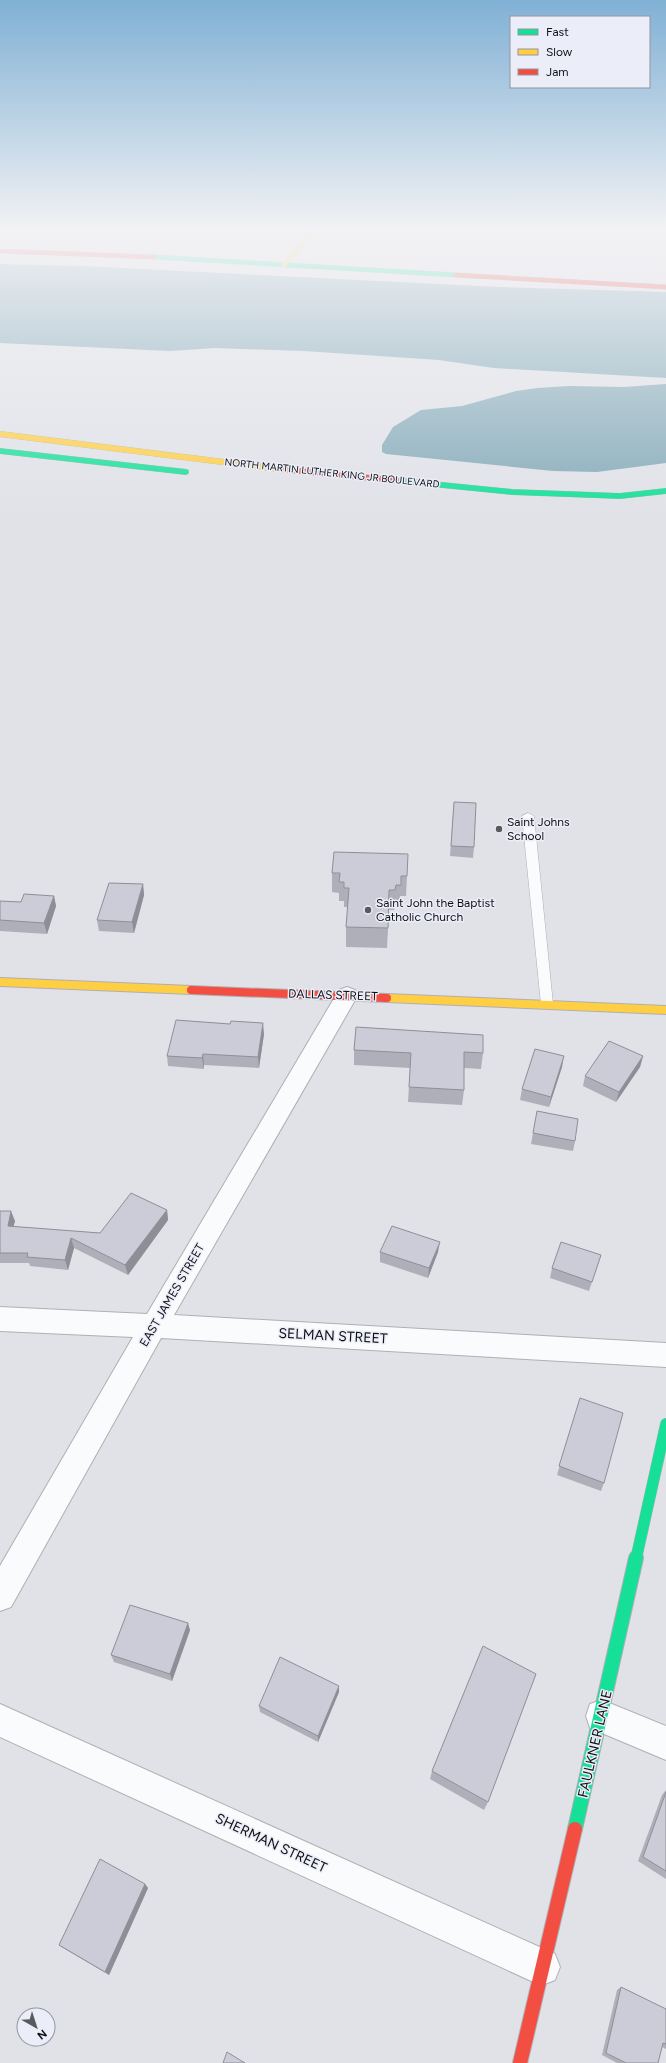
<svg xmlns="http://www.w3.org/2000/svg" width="666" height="2063" font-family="Figtree,sans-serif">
<rect width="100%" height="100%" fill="#e1e2e8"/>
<!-- water -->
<g fill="#85abb9">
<path d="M0 264 83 266 499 287 666 292V378L494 368 439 360 304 351 215 348 170 351 0 343Z"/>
<path d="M666 384V463L597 472 553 471 386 454 382 452V445L393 427 421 410 462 406 516 391 537 388 569 386 624 387Z"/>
</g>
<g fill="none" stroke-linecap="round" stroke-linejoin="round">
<defs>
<path id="lane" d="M528 813 534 816 553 1004 552 1007H542L541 1004 522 816Z"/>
<g id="street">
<path d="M347 987 355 990 358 995 174 1315 666 1343V1367L161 1338 11 1607 0 1611V1566L133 1337 0 1331V1307L147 1314 339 990Z"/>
<path d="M602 1700 666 1726V1760L590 1728 586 1716 590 1704Z"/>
<path d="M0 1704 555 1954 560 1967 555 1980 542 1985 529 1980 0 1737Z"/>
</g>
<path id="fast-far3" d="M154 257 456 275"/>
<g id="fast-far2">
<path d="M0 451 186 472"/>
<path d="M402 481 512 492 620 496 666 491"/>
</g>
<path id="fast-far1" d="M636 1559 666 1424"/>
<path id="fast" d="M575 1829 636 1558"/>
<path id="slow-far2" d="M284 265 312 231"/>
<path id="slow-far1" d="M0 434 279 469"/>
<g id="slow">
<path d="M0 982 191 990"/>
<path d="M387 998 666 1010"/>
</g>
<g id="jam-far3">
<path d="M0 251 154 257"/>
<path d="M456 275 666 287"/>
</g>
<path id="jam-far2" d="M279 469 402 481"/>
<path id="jam-far1" d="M191 990 387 998"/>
<path id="jam" d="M520 2063 575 1829"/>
</defs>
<!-- lane casing -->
<use href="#lane" stroke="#afafb4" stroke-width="1"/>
<!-- street casing -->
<use href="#street" stroke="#afafb4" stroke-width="2"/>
<!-- fast-far3 casing -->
<use href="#fast-far3" stroke="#afafb4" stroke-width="5"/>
<!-- fast-far2 casing -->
<use href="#fast-far2" stroke="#afafb4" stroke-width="6"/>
<!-- fast-far1 casing -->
<use href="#fast-far1" stroke="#afafb4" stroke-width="12"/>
<!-- fast casing -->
<use href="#fast" stroke="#afafb4" stroke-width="16"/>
<!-- slow-far2 casing -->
<use href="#slow-far2" stroke="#afafb4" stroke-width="5"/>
<!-- slow-far1 casing -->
<use href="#slow-far1" stroke="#afafb4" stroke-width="6"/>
<!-- slow casing -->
<use href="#slow" stroke="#afafb4" stroke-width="10"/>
<!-- jam-far3 casing -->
<use href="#jam-far3" stroke="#afafb4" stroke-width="5"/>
<!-- jam-far2 casing -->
<use href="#jam-far2" stroke="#afafb4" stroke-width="6"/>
<!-- jam-far1 casing -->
<use href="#jam-far1" stroke="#afafb4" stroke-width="10"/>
<!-- jam casing -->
<use href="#jam" stroke="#afafb4" stroke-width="16"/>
<!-- lane -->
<use href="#lane" fill="#fafbfc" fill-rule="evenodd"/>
<!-- street -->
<use href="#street" fill="#fafbfc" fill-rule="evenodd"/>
<!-- fast-far3 -->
<use href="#fast-far3" stroke="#16e098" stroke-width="4.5"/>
<!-- fast-far2 -->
<use href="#fast-far2" stroke="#16e098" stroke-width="5.5"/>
<!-- fast-far1 -->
<use href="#fast-far1" stroke="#16e098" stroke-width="11"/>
<!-- fast -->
<use href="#fast" stroke="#16e098" stroke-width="14"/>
<!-- slow-far2 -->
<use href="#slow-far2" stroke="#ffcf43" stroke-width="4.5"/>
<!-- slow-far1 -->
<use href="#slow-far1" stroke="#ffcf43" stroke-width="5.5"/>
<!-- slow -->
<use href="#slow" stroke="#ffcf43" stroke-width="8"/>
<!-- jam-far3 -->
<use href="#jam-far3" stroke="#f24e42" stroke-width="4.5"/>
<!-- jam-far2 -->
<use href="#jam-far2" stroke="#f24e42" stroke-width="5.5"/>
<!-- jam-far1 -->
<use href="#jam-far1" stroke="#f24e42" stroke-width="8"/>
<!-- jam -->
<use href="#jam" stroke="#f24e42" stroke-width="14"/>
</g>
<!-- wall -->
<g fill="#afafb9">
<path d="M453 813 474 847 473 858 450 856Z"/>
<path d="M332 873 407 876 406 896H400V905H395L394 910H389L387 948 346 947V927L348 907H344V901H339V893L332 892Z"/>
<path d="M143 884 144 895 134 933 99 931 97 920Z"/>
<path d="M54 896 56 906 47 934 0 931V901L21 902Z"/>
<path d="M356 1027 483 1053 481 1069 464 1068V1090L462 1105 408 1102 410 1068 354 1065V1050Z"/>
<path d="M264 1034 259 1068 204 1065V1069L168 1066 167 1056Z"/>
<path d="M643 1056 640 1067 616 1102 583 1086 585 1076Z"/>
<path d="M562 1067 549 1107 520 1100 522 1089Z"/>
<path d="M537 1111 575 1141 573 1151 531 1144Z"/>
<path d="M167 1210 168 1220 128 1275 74 1248 68 1270 30 1266 29 1263H0V1211L15 1221 13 1227 100 1233Z"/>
<path d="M380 1252H438L428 1278 380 1262Z"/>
<path d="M601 1255 589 1291 550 1278 552 1268Z"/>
<path d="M580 1398 604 1483 601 1491 557 1475Z"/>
<path d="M190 1630 172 1681 114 1662 111 1655Z"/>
<path d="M339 1686V1692L318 1742 260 1712 259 1706Z"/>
<path d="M432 1771 488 1802 484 1810 430 1779Z"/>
<path d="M666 1790V1879L638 1861 662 1795Z"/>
<path d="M145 1884 148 1888 109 1975 63 1948 59 1945Z"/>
<path d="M621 1987 666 2009V2049L662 2047 658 2063H617L602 2055 617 1990Z"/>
</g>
<!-- shaded-wall -->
<g fill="#8e8f96">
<path d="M143 884 144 895 134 933 132 922Z"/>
<path d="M54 896 56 906 47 934 44 923Z"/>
<path d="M263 1023 264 1034 259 1068 258 1057Z"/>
<path d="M203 1054 204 1065V1069L202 1058Z"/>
<path d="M564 1056 562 1067 549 1107 551 1097Z"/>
<path d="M643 1056 640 1067 616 1102 619 1092Z"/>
<path d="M167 1210 168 1220 128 1275 125 1265Z"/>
<path d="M11 1211 15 1221 11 1236 8 1226Z"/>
<path d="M71 1238 74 1248 68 1270 65 1260Z"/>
<path d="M440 1242 438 1252 428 1278 429 1268Z"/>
<path d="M188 1623 190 1630 172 1681 170 1674Z"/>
<path d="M339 1686V1692L318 1742V1736Z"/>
<path d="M145 1884 148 1888 109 1975 105 1972Z"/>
</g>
<!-- building -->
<g fill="#cbccd7" stroke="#8e8f96">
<path d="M454 802 476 803 474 847 451 846Z"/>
<path d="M334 852 408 854 407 876H401V885H396L395 890H389L388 928 346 927 349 888H344V882H339L340 873H332Z"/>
<path d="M109 883 143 884 132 922 97 920Z"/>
<path d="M24 894 54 896 44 923 0 920V901L21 902Z"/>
<path d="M176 1020 230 1024 231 1021 263 1023 258 1057 203 1054 202 1058 167 1056Z"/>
<path d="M356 1027 483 1035V1053L464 1052V1090L409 1087 411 1053 354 1050Z"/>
<path d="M609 1041 643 1056 619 1092 585 1076Z"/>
<path d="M535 1049 564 1056 551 1097 522 1089Z"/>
<path d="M537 1111 578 1119 575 1141 533 1133Z"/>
<path d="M131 1193 167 1210 125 1265 71 1238 65 1260 27 1257 28 1253H0V1211H11L8 1226 100 1233Z"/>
<path d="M392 1226 440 1242 429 1268 380 1252Z"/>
<path d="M561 1242 601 1255 592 1282 552 1268Z"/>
<path d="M580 1398 623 1413 604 1483 559 1466Z"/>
<path d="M130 1605 188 1623 170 1674 111 1655Z"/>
<path d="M483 1646 536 1674 488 1802 432 1771Z"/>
<path d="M280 1657 339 1686 318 1736 259 1706Z"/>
<path d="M666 1792V1871L643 1857Z"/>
<path d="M100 1859 145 1884 105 1972 59 1945Z"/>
<path d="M621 1987 666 2009V2044L663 2043 658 2063H626L606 2053Z"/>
<path d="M227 2052 245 2063H223Z"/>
</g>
<!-- sky -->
<linearGradient id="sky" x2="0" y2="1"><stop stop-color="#80b0d5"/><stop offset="0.44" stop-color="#f2f2f5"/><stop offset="1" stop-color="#f2f2f5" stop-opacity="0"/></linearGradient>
<rect width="666" height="520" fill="url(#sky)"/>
<!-- markers -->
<g fill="#595a5e" stroke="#ebedf8" stroke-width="1.5">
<circle cx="499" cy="829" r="4"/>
<circle cx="368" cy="910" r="4"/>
</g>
<g text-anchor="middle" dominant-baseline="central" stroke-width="3" stroke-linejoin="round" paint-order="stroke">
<!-- far-street labels -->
<g font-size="10" fill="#101014" stroke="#ebedf8">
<text transform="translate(332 473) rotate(6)">NORTH MARTIN LUTHER KING JR BOULEVARD</text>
</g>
<!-- poi labels -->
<g font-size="12" fill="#101014" stroke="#ebedf8" text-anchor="start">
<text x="507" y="822">Saint Johns<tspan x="507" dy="14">School</tspan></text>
<text x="376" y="903">Saint John the Baptist<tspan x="376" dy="14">Catholic Church</tspan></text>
</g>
<!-- street labels -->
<g font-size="12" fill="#101014" stroke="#ebedf8">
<text transform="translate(333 995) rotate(2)">DALLAS STREET</text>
<text transform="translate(172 1295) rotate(-60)">EAST JAMES STREET</text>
</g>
<!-- near-street labels -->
<g font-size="14" fill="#101014" stroke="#ebedf8">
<text transform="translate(333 1336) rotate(3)">SELMAN STREET</text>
<text transform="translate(595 1744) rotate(-77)">FAULKNER LANE</text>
<text transform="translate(271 1843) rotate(25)">SHERMAN STREET</text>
</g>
</g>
<!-- legend -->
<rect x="510" y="16" width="140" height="72" fill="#ebedf8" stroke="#93959d"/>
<rect x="518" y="29" width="20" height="6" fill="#16e098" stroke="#93959d"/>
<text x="546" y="36" font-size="12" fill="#101014">Fast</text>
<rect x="518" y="49" width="20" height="6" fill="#ffcf43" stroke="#93959d"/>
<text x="546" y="56" font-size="12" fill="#101014">Slow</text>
<rect x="518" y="69" width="20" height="6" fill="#f24e42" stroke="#93959d"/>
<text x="546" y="76" font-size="12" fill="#101014">Jam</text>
<!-- north arrow -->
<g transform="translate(36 2027) rotate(141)"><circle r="19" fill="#ebedf8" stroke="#93959d"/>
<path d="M0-3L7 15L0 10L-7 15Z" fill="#595a5e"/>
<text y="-6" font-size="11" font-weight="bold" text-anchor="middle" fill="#101014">N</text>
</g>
</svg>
